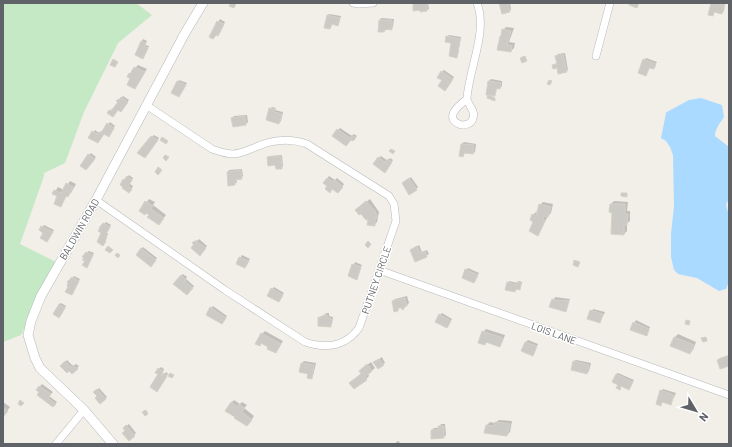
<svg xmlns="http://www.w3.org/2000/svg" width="732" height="447" font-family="Barlow,sans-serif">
<rect width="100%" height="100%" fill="#f1efe8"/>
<!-- green -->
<path fill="#c5e8c5" d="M3 3H136L152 15 118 43 84 112 65 163 44 173V176L20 244 56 262 21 335 3 342Z"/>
<!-- water -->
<path fill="#aadaff" d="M701 98 722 105 724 117C720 123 715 129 715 136L729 147V198L726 205 729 215V282L726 289 719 291 697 278 678 274 674 270 671 257V234L674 206 673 155 670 147 666 141 661 138 666 113H665L689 100Z"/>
<!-- shadow -->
<g fill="#0003">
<path d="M414 3H428L429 9 427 10Z"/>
<path d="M500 3H510L511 9 510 11Z"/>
<path d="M712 3H725L724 11 722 13 715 11 713 15H709Z"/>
<path d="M329 14 341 16 339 23 338 25 333 23 330 28 328 15Z"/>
<path d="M381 18 394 19 393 27 384 31 380 20Z"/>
<path d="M220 19 225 22 220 33 218 35 216 34 210 36Z"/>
<path d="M506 27 514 28 509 42 515 43 514 48 511 51 501 36 503 34V30Z"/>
<path d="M449 35 461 37 458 55 456 57 452 42 447 37Z"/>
<path d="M143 39 147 41 145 45 149 46 143 58 136 55Z"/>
<path d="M565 53 568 70 566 71 553 65 558 62 556 56 558 54Z"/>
<path d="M646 58 657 62 653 68 650 67 646 75 644 60Z"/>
<path d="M138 65 147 69 140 79 132 78 130 74Z"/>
<path d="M444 70 454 77 447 88 443 80 442 72Z"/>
<path d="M491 79 502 81V86L500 88 497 87 496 93 494 95 489 81Z"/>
<path d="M179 80 187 83 179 96 178 82Z"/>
<path d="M123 96 129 100 123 109H118L114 114 110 111 112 109 113 110 119 102 118 101Z"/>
<path d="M272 107 276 108 275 110 283 112 281 121 279 123 270 109Z"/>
<path d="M247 115 248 122 246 124 232 118 234 116Z"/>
<path d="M110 122 115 126 110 134 104 133 90 137 95 130 99 133 101 131 103 132Z"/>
<path d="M340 128 352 136 354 134 357 136 353 140 333 136Z"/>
<path d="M154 135 159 138 147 155 152 137Z"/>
<path d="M464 142 476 144 475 152 473 153H465L463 156 462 144Z"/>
<path d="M91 153 96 157 88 167 89 155Z"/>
<path d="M282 155 283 166 281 168 268 157 270 156Z"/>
<path d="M381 156 388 161 390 158 393 160 385 172 379 158Z"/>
<path d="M242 169 243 176 241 178 236 179 237 182 235 184 228 172 229 170Z"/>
<path d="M129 175 133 178 130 184 133 186 131 190 123 181Z"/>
<path d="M329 176 335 180 337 178 344 184 340 190 324 183Z"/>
<path d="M411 177 418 187 416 189 403 183Z"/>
<path d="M70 181 76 184 71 193 67 195 61 206 59 196 54 193 58 187 64 190Z"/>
<path d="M149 199 155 202 153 205 166 215 159 224 146 212 140 211Z"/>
<path d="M370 199 379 212 377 222 374 225 369 216 360 207Z"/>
<path d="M614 201 628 202 627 211H630V221L627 223V231L624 234 611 204Z"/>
<path d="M543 202 553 204 551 213 548 216 540 231 537 234 533 215 536 212 538 213 540 205Z"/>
<path d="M106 222 111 225 107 233 108 234 106 238H107L103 245 101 227Z"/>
<path d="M44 225 54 230 49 239 45 232 40 230Z"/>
<path d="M199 239 207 246 202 253 193 243 196 240 197 241Z"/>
<path d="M419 245 422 252 427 250 429 254 416 261 411 250Z"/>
<path d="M143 247 157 258 153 264 141 249Z"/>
<path d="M89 251 94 253 88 265 83 259 84 255Z"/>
<path d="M242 255 250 259 245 267 237 263Z"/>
<path d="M355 262 362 265 356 278 349 276Z"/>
<path d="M468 268 479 273 474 282 466 270Z"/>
<path d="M183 274 187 277 186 279 194 286 187 294 174 284Z"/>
<path d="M74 276 80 279 73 292V278Z"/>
<path d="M509 281 517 283 519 281 522 282 521 287 519 288H517L515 291 508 283Z"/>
<path d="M274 287 284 293 280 299 268 295Z"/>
<path d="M407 296 409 303 404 308 402 306 399 307 398 311 393 301 395 299Z"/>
<path d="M555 297 570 299 565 311 551 306Z"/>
<path d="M61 303 66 306 61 315 59 304Z"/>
<path d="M213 306 227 316 224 321 211 308Z"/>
<path d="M593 309 605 312 600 322 588 318Z"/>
<path d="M326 313H329V316L333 317 332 324 330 326 319 318 321 316H324Z"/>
<path d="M442 313 452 319 447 327 440 315Z"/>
<path d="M636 320 650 327 647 335 631 329Z"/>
<path d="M486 329 505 335 502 343 499 346 488 341 485 344 483 332Z"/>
<path d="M265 331 283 341 276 352 269 346 262 343 260 345 262 334Z"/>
<path d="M678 334 696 342 693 350 690 353 671 346 675 337Z"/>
<path d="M528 340 538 344 533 355 526 342Z"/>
<path d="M729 355V365L718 360 720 358Z"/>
<path d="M382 357 385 363 383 364 376 361Z"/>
<path d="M67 360 73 366 76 364 79 366 72 373 61 366Z"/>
<path d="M576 360 591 363 589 371 587 373 574 361Z"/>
<path d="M304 361 316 363 313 376 311 378 309 373 301 371 302 363Z"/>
<path d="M371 362 375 368 368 374 369 376 366 379 353 380 362 373 363 368Z"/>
<path d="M161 367 164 369 162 374 164 375 166 372 168 374 159 389V369Z"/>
<path d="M618 373 634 380 629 388 622 385 619 389 620 384 616 374Z"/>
<path d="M42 384 53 392 49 396 57 402 55 404 37 390Z"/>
<path d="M99 388 107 397 100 403 98 396 95 392Z"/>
<path d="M663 389 676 393 671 403 663 401 660 405 661 391Z"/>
<path d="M234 400 240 404 242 402 247 405 244 408 254 416 250 422 236 417 231 403Z"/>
<path d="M3 402 10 407 3 416Z"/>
<path d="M499 420 512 421 510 432 507 435 485 432 487 425 490 422 495 423Z"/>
<path d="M129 424 136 433 134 435 126 431 124 428Z"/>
<path d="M441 424H445L446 435 444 437 432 438V430L434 428H439Z"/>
<path d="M399 441 400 444H396V442Z"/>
</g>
<!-- building -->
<g fill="#cccac5" stroke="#d6d1c6">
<path d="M231 3H236L234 8 229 6Z"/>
<path d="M413 3H427V11L420 12V10L413 11Z"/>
<path d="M499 3H508L510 12 502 14Z"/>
<path d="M630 3H639L637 8 629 5Z"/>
<path d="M711 3 724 5 722 14 714 12 713 16 708 15Z"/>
<path d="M327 15 340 18 338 26 332 24 330 29 324 28Z"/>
<path d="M379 20H392V30L385 29 384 32H378Z"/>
<path d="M217 21 224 24 218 36 216 35 213 39 209 37Z"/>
<path d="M502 29 511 31 507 45 512 46 511 52 497 50 500 36H501Z"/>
<path d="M446 36 460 39 457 58 449 56 451 43 445 42Z"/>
<path d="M141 41 146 43 144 47 148 48 143 59 135 55Z"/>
<path d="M563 54 567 72 558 74 557 68 553 69 552 65 557 64 555 56Z"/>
<path d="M525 56 527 61 522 63 520 58Z"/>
<path d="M113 59 118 62 115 67 110 65Z"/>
<path d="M643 59 656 64 654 69 649 68 646 76 638 73Z"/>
<path d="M134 67 145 72 135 89 127 85 130 78 127 77 129 73 130 74Z"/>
<path d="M441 71 453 79 445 91 438 86 442 80 437 78Z"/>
<path d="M549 80 552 81 550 85 547 84Z"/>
<path d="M177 81 186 85 179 97 171 93Z"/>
<path d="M488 81 501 83 500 89 496 88 495 96 486 95Z"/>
<path d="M488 95 495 98V101L487 98Z"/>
<path d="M121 97 128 102 121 112 118 110 113 117 107 113 109 110 111 111 118 102 116 101 118 99 119 100Z"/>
<path d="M269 108 275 109 274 112 282 114 279 124 266 120Z"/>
<path d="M245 116 246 125 233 127 231 118Z"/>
<path d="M107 123 114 128 109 137 104 134 98 143 88 138 92 131 97 134 99 132 101 133Z"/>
<path d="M337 129 350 138 352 135 356 138 353 141 351 140 346 146 332 136Z"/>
<path d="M151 136 158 140 145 158 137 153Z"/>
<path d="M162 137 168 141 166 144 160 140Z"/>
<path d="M461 144 474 145 473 154 464 153 463 157 459 156Z"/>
<path d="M391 149 395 151 393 154 389 151Z"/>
<path d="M88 154 95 159 86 170 80 166Z"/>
<path d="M165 155 169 157 166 161 163 158Z"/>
<path d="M281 156 282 169H276L275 165 268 166 267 157Z"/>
<path d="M378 157 385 162 388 159 392 162 385 173 373 164Z"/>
<path d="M158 167 162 170 158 175 155 172Z"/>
<path d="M241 170 242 179 235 180V185L228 186 227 172Z"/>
<path d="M127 176 132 180 128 186 132 189 129 193 122 188 123 187 120 185 123 179 124 180Z"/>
<path d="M327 178 333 182 334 179 343 187 338 193 332 189 330 193 325 189 327 186 323 183Z"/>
<path d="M409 178 417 190 409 195 402 183Z"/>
<path d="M66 183 73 187 68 197 66 196 61 207 54 204 57 196 52 194 54 190 61 193Z"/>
<path d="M621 193H627V197L621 196Z"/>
<path d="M145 201 153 206 151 209 164 218 159 225 147 217 149 215 146 213 145 215 139 211Z"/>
<path d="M366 201 376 212H375L377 215V218H375V226L367 225 368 219 366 220 361 214 359 215 355 210Z"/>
<path d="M539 204 551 207 548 217 544 216 543 219 545 221 538 236 529 231 533 222 530 220 532 214 536 216Z"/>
<path d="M610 204H625V214H628L627 225H624V235L611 234 612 213 609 212Z"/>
<path d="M103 223 110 227 105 235 107 236 105 240 106 241 103 246 97 242 101 233 98 231 100 228H99Z"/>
<path d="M41 226 53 232 47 242 40 238 43 233 39 230Z"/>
<path d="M194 241 195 242 196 241 206 248 200 256 191 248 194 244 192 243Z"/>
<path d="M368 241 371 244 368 248 365 245Z"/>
<path d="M108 246 113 250 110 253 105 250Z"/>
<path d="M417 246 420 253 425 251 427 257 415 262 410 250Z"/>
<path d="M141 248 156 260 151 267 136 255Z"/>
<path d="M86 252 93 255 87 268 82 265 85 261 82 260 84 258 82 257Z"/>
<path d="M117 253 120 255 118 258 115 255Z"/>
<path d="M239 257 249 261 245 268 236 264Z"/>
<path d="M574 260 580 262 578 267 573 265Z"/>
<path d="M352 264 361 267 357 280 348 276Z"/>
<path d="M465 269 478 275 474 283 462 278Z"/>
<path d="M181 275 186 280 185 281 193 288 187 295 173 284Z"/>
<path d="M72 277 79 281 72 295 65 292 68 287 67 286 68 283 67 282Z"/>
<path d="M507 282 516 285 517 282 521 283 520 290 516 289 515 292 505 290Z"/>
<path d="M271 288 283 295 279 302 267 296Z"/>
<path d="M405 298 407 306 404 307V309L402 310V308H398V311L394 312 392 301Z"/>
<path d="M552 299 559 301V300L564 301V300L569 301 566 312 549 307Z"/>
<path d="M59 304 65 308 59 318 53 314Z"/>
<path d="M210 307 226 318 222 324 206 315Z"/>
<path d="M590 310 603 314 600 323 587 319Z"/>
<path d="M439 314 451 321 447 328 435 322Z"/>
<path d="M323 315H327V318H331V327L318 326V317L323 318Z"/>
<path d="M686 320 690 321 689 325 685 324Z"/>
<path d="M633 322 649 329 647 336 630 330Z"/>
<path d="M482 331 503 338 500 347 486 342 485 345 478 343Z"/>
<path d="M261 333 281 344 276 353 267 349 268 347 261 343 260 346 255 344Z"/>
<path d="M674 337 694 345 690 354 670 346Z"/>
<path d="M706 337 707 341 703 342 701 338Z"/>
<path d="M525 342 537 346 533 356 521 351Z"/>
<path d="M729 356V366L720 369 717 360Z"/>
<path d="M379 359 384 365 378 369 373 362Z"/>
<path d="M65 361 71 367 73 365 78 369 72 374 69 371 67 373 60 366Z"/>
<path d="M573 361 589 365 587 374 571 370Z"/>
<path d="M301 363 314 365 312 379 307 378 308 374 299 372Z"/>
<path d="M367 364 372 371 365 377 367 380 354 389 349 383 361 374 359 371Z"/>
<path d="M158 368 163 371 161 376H162L164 373 167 376 157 392 150 387 158 374 155 373Z"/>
<path d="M170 373 174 375 172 378 168 376Z"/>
<path d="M616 374 633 382 629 390 621 386 620 390 616 388 618 385 612 382Z"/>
<path d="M39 386 51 394 48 398 56 404 53 407 37 395 39 392 36 390Z"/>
<path d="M97 389 106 399 100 404 95 398 97 396 93 392Z"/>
<path d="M660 390 674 395 671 405 662 402 661 406 656 404Z"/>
<path d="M20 400 24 403 21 406 18 404Z"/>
<path d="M231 402 237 407 239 404 244 408 242 412 252 420 247 426 234 418 235 417 225 411Z"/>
<path d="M3 407 8 411 3 417Z"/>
<path d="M146 410 148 414 145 416 142 412Z"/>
<path d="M495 422 510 424 507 436 484 433 486 425 494 426Z"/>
<path d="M126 425 135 436 129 441 122 433 125 431 123 428Z"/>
<path d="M438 426H444V438L431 439V430H438Z"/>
</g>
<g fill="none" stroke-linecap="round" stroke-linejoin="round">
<defs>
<g id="minor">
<path d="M353 3 359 4 373 3"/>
<path d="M596 56 610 3"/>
<path d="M467 99C458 106 443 118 461 125 467 125 472 123 473 118 476 110 467 105 467 98 469 69 488 31 477 3"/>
<path d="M96 200 225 290 305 342C326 349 345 347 359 328L396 221 394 204 389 196 307 144C290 138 274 139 256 147 248 150 241 154 233 154 225 154 218 151 212 149L146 105"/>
<path d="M379 270 729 395"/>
<path d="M56 444 84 410"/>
</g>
<path id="tertiary" d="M113 444 84 410 40 368 35 358 28 335 31 321 41 296 96 200 185 33 203 3"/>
</defs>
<!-- minor casing -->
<use href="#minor" stroke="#b5b8bc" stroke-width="8"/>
<!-- tertiary casing -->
<use href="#tertiary" stroke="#b5b8bc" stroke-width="10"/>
<!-- minor -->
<use href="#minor" stroke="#fff" stroke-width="7"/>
<!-- tertiary -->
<use href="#tertiary" stroke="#fff" stroke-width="9"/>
</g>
<g text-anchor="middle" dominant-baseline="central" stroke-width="3" stroke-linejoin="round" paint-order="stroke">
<!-- street labels -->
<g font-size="10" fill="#5f6368" stroke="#fff">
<text transform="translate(79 229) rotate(-60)">BALDWIN ROAD</text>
<text transform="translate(376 280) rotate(-71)">PUTNEY CIRCLE</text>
<text transform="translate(554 333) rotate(20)">LOIS LANE</text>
</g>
</g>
<!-- border -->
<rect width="732" height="447" fill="none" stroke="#5f6368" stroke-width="8"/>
<!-- north arrow -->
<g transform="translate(696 411) rotate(128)" stroke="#ffffff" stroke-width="3" paint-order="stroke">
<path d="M0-3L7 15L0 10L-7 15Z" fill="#5f6368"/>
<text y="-6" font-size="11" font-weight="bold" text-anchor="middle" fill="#5f6368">N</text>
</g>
</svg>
